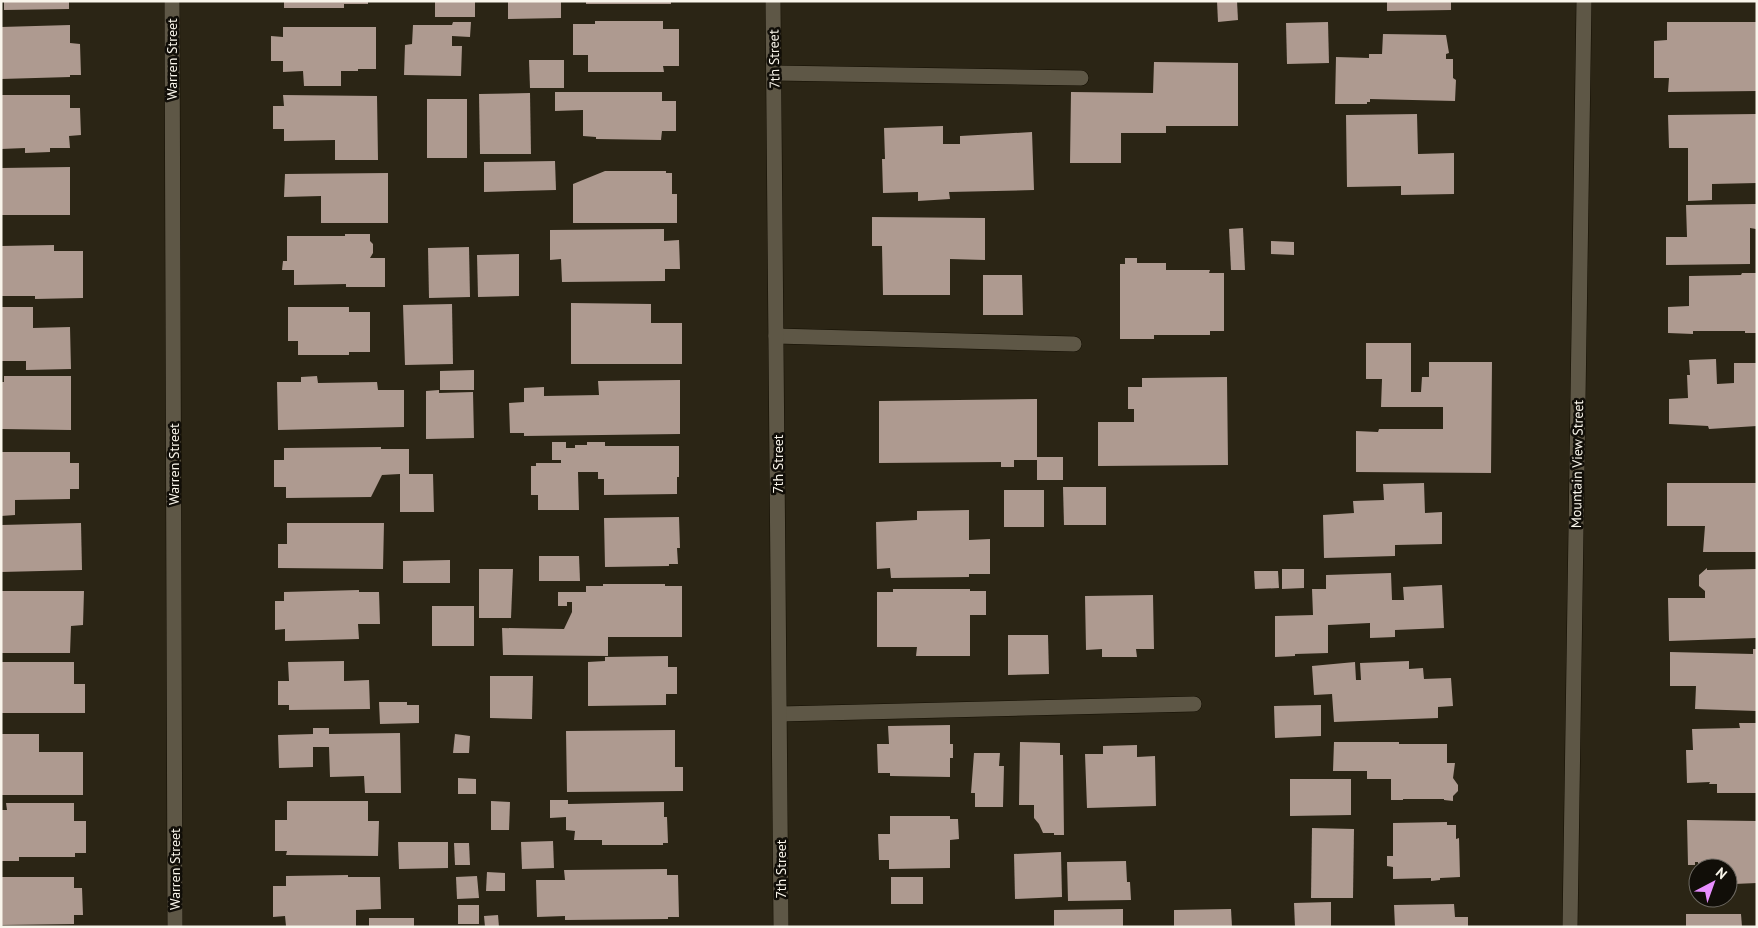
<svg xmlns="http://www.w3.org/2000/svg" width="1758" height="928" font-family="'PT Sans',sans-serif">
<rect width="100%" height="100%" fill="#2b2515"/>
<!-- building -->
<g fill="#ae9a90">
<path d="M4 1H69V9L4 10Z"/>
<path d="M284 1H368V4H344V8H284Z"/>
<rect x="435" y="1" width="40" height="16"/>
<path d="M508 1H561V18L508 19Z"/>
<rect x="586" y="1" width="85" height="3"/>
<path d="M1217 1H1237L1238 20 1218 22Z"/>
<path d="M1387 1H1451V10L1387 11Z"/>
<path d="M595 21H663V29H679V66H663L664 72H588V55H573V24H595Z"/>
<path d="M453 22H471L470 37 452 36V46H462L461 76 404 75 405 45 412 44 413 25H452Z"/>
<path d="M1328 22 1329 63 1287 64 1286 23Z"/>
<path d="M1667 22H1757V91L1668 92 1669 78H1654V41L1667 40Z"/>
<path d="M70 25V43L80 44 81 75H70V77L1 79V27Z"/>
<path d="M283 27H376V69H358V71H341V86H304L303 71 283 72V61H271V36L283 37Z"/>
<path d="M1383 34 1446 35 1449 53 1446 54V59H1453V78L1456 80 1455 101 1370 99V102H1367V104H1335L1336 57 1369 58V54H1382Z"/>
<path d="M529 60H564V88H530Z"/>
<path d="M1154 62 1238 63V126H1166V133H1121V163H1070L1071 92 1153 93Z"/>
<path d="M555 92H662V101H676V131H662L661 140 596 139V137L583 136V110L555 111Z"/>
<path d="M530 93 531 154H480L479 94Z"/>
<path d="M1 95H70V108H80L81 135 69 136 70 148H50V152L25 153V148L1 149Z"/>
<path d="M283 95 377 96 378 160H335V140L284 141V129H273V106H284Z"/>
<rect x="427" y="99" width="40" height="59"/>
<path d="M1417 114 1418 154 1454 153V194L1401 195V186L1347 187 1346 115Z"/>
<path d="M1757 114V183L1712 184V200L1688 201V148H1669L1668 115Z"/>
<path d="M943 126V144H960V136L1032 132 1034 190 949 192 950 199 918 201V192L883 193 882 159H885L884 128Z"/>
<path d="M555 161 556 190 484 192V162Z"/>
<path d="M70 167V215H1V168Z"/>
<path d="M605 171H666V173H672V194H677V223H573V184Z"/>
<path d="M388 173V223H321V196L284 197 285 174Z"/>
<path d="M1756 204V229L1750 228V264L1666 265V237H1687L1686 205Z"/>
<path d="M872 217 985 218V260L950 259V295H883L882 246H872Z"/>
<path d="M1243 228 1245 270H1231L1229 229Z"/>
<path d="M664 229V241L679 240 680 269H665V281L562 282 561 259 550 260V230Z"/>
<path d="M345 234H370V241L373 244V253L370 258H385V287H346V284L294 285V270H282L283 261H287V236H345Z"/>
<path d="M1271 241 1294 242V255L1271 254Z"/>
<path d="M54 245V251H83V298L35 299V296H1V246Z"/>
<path d="M469 247 470 297 429 298 428 248Z"/>
<path d="M519 254V296L478 297 477 255Z"/>
<path d="M1125 258H1137V263H1166V270H1210L1209 273H1224V331H1210V335H1154V339H1120V264H1125Z"/>
<path d="M1742 273H1757V333H1745V331H1693V334L1668 333V307L1689 306V276L1741 275Z"/>
<path d="M983 275H1022L1023 315H983Z"/>
<path d="M571 303 651 304V323H682V364H571Z"/>
<path d="M452 304 453 364 405 365 403 305Z"/>
<path d="M1 307H33V328L70 327 71 369 26 370V361H1Z"/>
<path d="M288 307H349V312H370V352H349V355H298V341H288Z"/>
<path d="M1366 343H1411V392H1421L1422 377H1429V362H1492L1491 473 1356 472V431L1378 432 1379 429H1443V407H1381L1382 379H1366Z"/>
<path d="M1716 359 1717 384 1734 383V363H1757V426L1709 429 1708 426 1669 424V399L1688 398 1687 375H1690L1689 360Z"/>
<path d="M474 370V390H440V371Z"/>
<path d="M4 376H71V430L1 429V382H4Z"/>
<path d="M317 376 318 383 377 382 378 390H404V427L278 430 277 382H301V377Z"/>
<path d="M1227 377 1228 465 1098 466V422H1134V409H1128V387H1142V378Z"/>
<path d="M680 380V434L524 436V433H510L509 403 524 402V388L544 387V396L599 395 598 381Z"/>
<path d="M439 390V393L473 392 474 438 426 439V391Z"/>
<path d="M1037 399V457H1063V480H1037V460H1014V467H1001V462L879 463V401Z"/>
<path d="M552 442H566V448H575V445H587V442H605V446H679V477H677V494L604 495V479H598V472H578L579 510H538V495H531V466H536V463H561V460H552Z"/>
<path d="M381 447V449H409V474H433L434 512H400V474L382 475 371 497 286 498V487H274V460H284V448Z"/>
<path d="M1 452H70V463H79V489H70V499L15 500V515L1 516Z"/>
<path d="M1424 483 1425 513 1442 512V544L1395 545V556L1324 558 1323 515 1354 513 1353 501 1384 500 1383 484Z"/>
<path d="M1667 483H1757V552H1703L1705 526H1667Z"/>
<path d="M1063 487H1106V525H1064Z"/>
<rect x="1004" y="490" width="40" height="37"/>
<path d="M969 510V540L990 539V574H969V577L891 578 890 568 877 569 876 522 917 520V511Z"/>
<path d="M679 517 680 548H677L678 564H669V566L605 567 604 518Z"/>
<path d="M81 523 82 570 1 572V525Z"/>
<path d="M287 523H384L383 569 278 568V544H287Z"/>
<path d="M539 556H579L580 581H539Z"/>
<path d="M450 560V583H403V561Z"/>
<path d="M1707 568V570L1757 569V638L1669 641 1668 598H1705V591L1699 586V575Z"/>
<path d="M479 569H513L511 618H479Z"/>
<path d="M1282 569H1304V588L1282 589Z"/>
<path d="M1254 571H1278L1279 588 1255 589Z"/>
<path d="M1391 573 1392 600H1404L1403 587 1442 585 1444 628 1395 630V637L1370 638V623L1328 625V653L1295 654V656L1275 657V616L1313 615 1312 589H1326V575Z"/>
<path d="M603 584H665V586H682V637H608V656L503 655 502 628 564 629 572 612V602H567V606H558V592H586V586H603Z"/>
<path d="M893 589H970V591H986V615H970V656H916L917 647H877V592H893Z"/>
<path d="M359 590V592H379L380 624H358L359 639 285 641V629L275 630V601H284V592Z"/>
<path d="M1 591H84L83 625 71 626 70 653H1Z"/>
<path d="M1153 595 1154 649H1136L1137 657H1102V649L1086 650 1085 596Z"/>
<rect x="432" y="606" width="42" height="40"/>
<path d="M1008 635H1048L1049 674 1008 675Z"/>
<path d="M1753 649H1757V711L1695 709 1696 686H1670V652L1753 654Z"/>
<path d="M668 656V667H677V694H666V705L588 706V662L605 661V657Z"/>
<path d="M344 661V681L369 680 370 709 289 710V705H278V681H289L288 662Z"/>
<path d="M1409 661V669L1423 668 1424 679 1451 678 1453 706 1438 707V718L1334 722 1332 694 1314 695 1312 666 1355 662 1356 680H1361L1360 663Z"/>
<path d="M1 662H74V684H85V713H1Z"/>
<path d="M490 676H533L532 719 490 718Z"/>
<path d="M379 702H407V705H419V723L380 724Z"/>
<path d="M1321 705V736L1275 738 1274 706Z"/>
<path d="M1739 723H1757V793H1717V784H1709L1710 782 1687 783 1686 750H1693L1692 729 1740 728Z"/>
<path d="M950 725V744H953V758H950V777L890 776V773H878L877 744H889L888 726Z"/>
<path d="M313 728H329V734L400 733 401 793H365L364 776 330 777 329 747H313V767L279 768 278 735 313 734Z"/>
<path d="M675 730V767H683V791L567 792 566 731Z"/>
<path d="M1 734H39V752H83V795H1Z"/>
<path d="M455 734 470 736 469 753H453Z"/>
<path d="M1020 742 1060 743V755H1063L1064 835H1054V833H1043L1039 824 1034 818V805H1019Z"/>
<path d="M1334 742H1399V744H1447V763H1455L1453 778 1458 785V791L1453 796V801L1444 800V799H1403V800H1391V779H1367V771H1333Z"/>
<path d="M1137 745V757L1155 756 1156 806 1087 808 1085 754H1103V746Z"/>
<path d="M974 753H1000L999 766H1004L1003 807H975V793H971Z"/>
<path d="M458 778 476 779V794H458Z"/>
<path d="M1290 779H1351V815L1290 816Z"/>
<path d="M550 800H568V804L664 802V817H667L668 843H663V845H602V840H574L575 831 566 830V817L550 818Z"/>
<path d="M287 801H368V821H379L378 856 286 855 287 851H275V820H287Z"/>
<path d="M491 801 510 802 509 830H491Z"/>
<path d="M6 803H74V821H86V853H75V857H19V861H1V810H7Z"/>
<path d="M890 816H950V819H958L959 839 950 840V868L889 869V860H879L878 834H890Z"/>
<path d="M1687 820 1757 821V883L1734 884 1733 872H1728V868H1698V862H1695V865H1688Z"/>
<path d="M1447 822V825H1456V839L1459 838 1460 877 1440 878V880L1431 881V878L1393 879V867L1387 866V856H1393V823Z"/>
<path d="M1312 828 1354 829 1353 898H1311Z"/>
<path d="M553 841 554 868 522 869 521 842Z"/>
<path d="M398 842H448V868L399 869Z"/>
<path d="M454 843H469L470 865H455Z"/>
<path d="M1061 852 1062 897 1015 899 1014 854Z"/>
<path d="M1126 861 1127 882H1130L1131 900 1068 901 1067 862Z"/>
<path d="M667 869V875H678L679 917H668V919L565 920V916L537 917 536 880H565L564 870Z"/>
<path d="M487 872 505 873V891H486Z"/>
<path d="M348 875V877H380L381 909 356 910V926H286L285 916 273 917V886H286V876Z"/>
<path d="M477 876 479 898 457 899 456 877Z"/>
<path d="M1 877H74V888H82L83 915H74V924L1 925Z"/>
<rect x="891" y="877" width="32" height="27"/>
<path d="M1331 902V927H1295L1294 903Z"/>
<path d="M1454 904 1455 917H1468V927H1395L1394 905Z"/>
<rect x="458" y="905" width="21" height="19"/>
<path d="M1123 909V927H1054V910Z"/>
<path d="M1231 909 1232 927H1174V910Z"/>
<path d="M1686 914H1741L1742 927H1686Z"/>
<path d="M498 915 499 927H485L484 916Z"/>
<rect x="369" y="918" width="45" height="9"/>
</g>
<g fill="none" stroke-linecap="round" stroke-linejoin="round">
<defs>
<g id="lane">
<path d="M774 73 1081 78"/>
<path d="M776 336 1074 344"/>
<path d="M780 714 1194 704"/>
</g>
<g id="street">
<path d="M172 1 175 927"/>
<path d="M1570 927 1584 1"/>
</g>
<path id="secondary" d="M773 1 781 927"/>
</defs>
<!-- lane casing -->
<use href="#lane" stroke="#130e02" stroke-width="16"/>
<!-- street casing -->
<use href="#street" stroke="#130e02" stroke-width="16"/>
<!-- secondary casing -->
<use href="#secondary" stroke="#130e02" stroke-width="16"/>
<!-- lane -->
<use href="#lane" stroke="#5e5746" stroke-width="15"/>
<!-- street -->
<use href="#street" stroke="#5e5746" stroke-width="15"/>
<!-- secondary -->
<use href="#secondary" stroke="#5e5746" stroke-width="15"/>
</g>
<g text-anchor="middle" dominant-baseline="central" stroke-width="5" stroke-linejoin="round" paint-order="stroke">
<!-- street labels -->
<g font-size="14" fill="#f9f5eb" stroke="#110e08">
<text transform="translate(172 59) rotate(-90)">Warren Street</text>
<text transform="translate(774 59) rotate(-91)">7th Street</text>
<text transform="translate(174 464) rotate(-90)">Warren Street</text>
<text transform="translate(778 464) rotate(-90)">7th Street</text>
<text transform="translate(1577 464) rotate(-89)">Mountain View Street</text>
<text transform="translate(175 869) rotate(-90)">Warren Street</text>
<text transform="translate(781 869) rotate(-90)">7th Street</text>
</g>
</g>
<!-- border -->
<rect width="1758" height="928" fill="none" stroke="#f9f5eb" stroke-width="5"/>
<!-- north arrow -->
<g transform="translate(1713 883) rotate(41)"><circle r="24" fill="#110e08" stroke="#6e6a63"/>
<path d="M0-4L9 19L0 12L-9 19Z" fill="#e88eff"/>
<text y="-8" font-size="14" font-weight="bold" text-anchor="middle" fill="#f9f5eb">N</text>
</g>
</svg>
